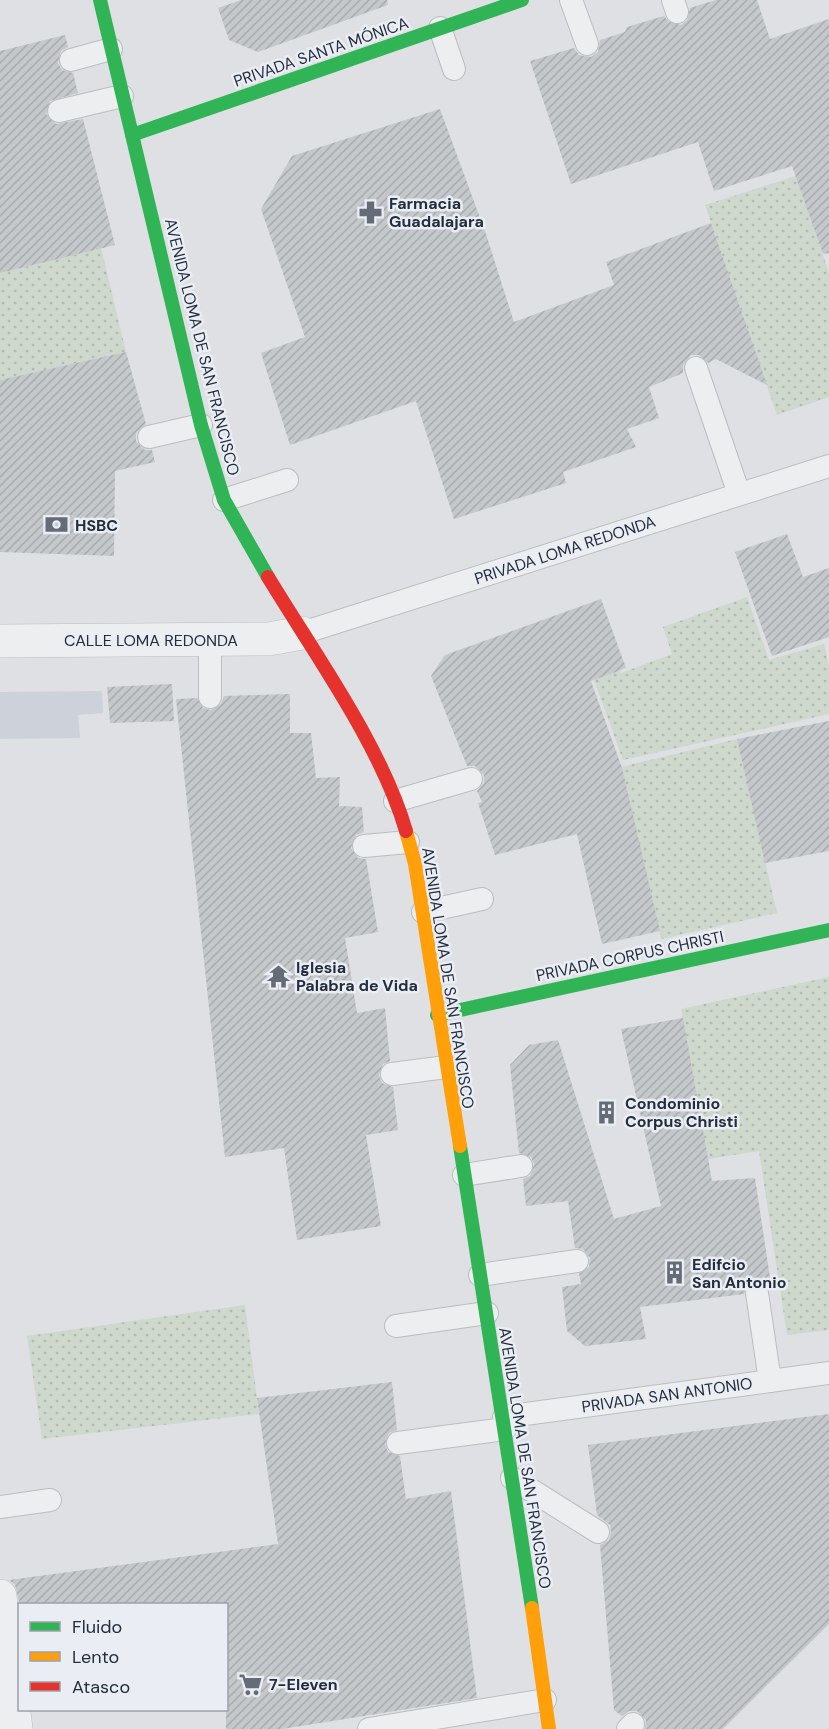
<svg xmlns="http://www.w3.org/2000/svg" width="829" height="1729" font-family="'DM Sans',sans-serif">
<defs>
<pattern id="grass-dots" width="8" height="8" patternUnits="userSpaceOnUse" patternTransform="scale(1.5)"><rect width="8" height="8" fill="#ced8cd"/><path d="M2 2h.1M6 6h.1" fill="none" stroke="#b1bab1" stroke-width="1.8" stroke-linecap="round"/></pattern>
<pattern id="building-hatch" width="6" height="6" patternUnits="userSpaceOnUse" patternTransform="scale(1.5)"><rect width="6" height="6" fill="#c5c8cb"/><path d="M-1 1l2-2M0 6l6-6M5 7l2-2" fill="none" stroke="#a9acaf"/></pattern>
</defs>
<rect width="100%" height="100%" fill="#dee0e3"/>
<!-- built -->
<path fill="#cdd1d9" d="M102 691 103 713 78 715 80 738 0 739V692Z"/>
<!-- grass -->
<g fill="url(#grass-dots)">
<path d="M796 176 829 273V397L777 415 705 205Z"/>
<path d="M101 248 126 352 0 380V273Z"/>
<path d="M747 597 769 660 824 644 829 667V714L623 760 586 658 613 650 621 673 672 654 663 627Z"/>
<path d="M737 739 777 913 661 939 621 767Z"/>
<path d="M829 977V1330L787 1335 759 1151 708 1159 681 1009Z"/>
<path d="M245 1305 259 1414 42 1439 27 1336Z"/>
</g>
<!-- building -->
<g fill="url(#building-hatch)">
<path d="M241 0H387L388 5 258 52 229 40 218 8Z"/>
<path d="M716 0H757L770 39 829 19V253L823 254 792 166 714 191 698 142 571 184 530 61 574 48 579 55 591 57 598 52 600 40 625 32 627 27 664 16 669 22 681 25 687 20 690 8Z"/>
<path d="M65 35 68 47 61 51 58 63 62 70 73 73 78 93 50 101 46 114 56 124 83 119 115 245 0 273V51Z"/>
<path d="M440 109 486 234 514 322 614 285 606 262 711 223 767 385 716 359 708 363 699 355H691L683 365V373L649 387 659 418 627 429 636 447 563 472 566 483 454 519 416 401 290 445 261 353 305 337 261 209 292 156Z"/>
<path d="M126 352 146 424 136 433V441L145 450H152L155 462 115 471 114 556 0 552V380Z"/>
<path d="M787 534 803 577 829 568V637L772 656 735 552Z"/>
<path d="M601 599 626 668 591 681 622 768 660 931 602 944 577 834 495 855 478 803 482 802 477 791 484 783V775L475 766H467L431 676 445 655Z"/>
<path d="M172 684 174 721 110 723 107 687Z"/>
<path d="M290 694V733H311L316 778 340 777 339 806 362 807 364 832 356 835 351 848 358 858 366 859 378 932 345 938 357 1013 385 1008 390 1061 383 1064 379 1075 382 1083 393 1087 398 1130 366 1135 381 1226 297 1240 284 1148 225 1157 176 699 197 698 203 708 211 710 221 704 224 696Z"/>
<path d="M829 721V851L765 863 737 739Z"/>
<path d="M683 1018 712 1181 755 1178 772 1291 762 1281 756 1280 748 1283 744 1294 640 1307 646 1339 585 1346 567 1331 562 1287 581 1284 579 1274 589 1267 590 1258 583 1249 575 1248 568 1201 526 1206 523 1179 530 1176 534 1164 531 1157 519 1153 510 1065 529 1045 558 1040 614 1219 661 1206 621 1029Z"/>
<path d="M392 1382 397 1430 389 1433 385 1444 388 1452 400 1456 406 1499 451 1491 477 1698 282 1729H226V1605H20L15 1585 9 1580 278 1544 257 1398Z"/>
<path d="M829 1414V1624L723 1729H645L646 1720 637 1711H629L622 1716 614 1710 600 1545 609 1540 611 1532 610 1525 597 1515 588 1445Z"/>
</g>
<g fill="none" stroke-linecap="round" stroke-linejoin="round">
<defs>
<g id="lane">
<path d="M571 0 587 44"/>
<path d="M673 0 677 12"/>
<path d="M440 28 454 69"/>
<path d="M71 60 111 49"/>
<path d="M59 111 122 96"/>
<path d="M696 368 739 494"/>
<path d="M149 437 201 425"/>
<path d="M224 500 287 480"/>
<path d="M302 633 829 466"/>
<path d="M210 697V639"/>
<path d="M395 801 471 779"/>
<path d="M364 846 408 842"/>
<path d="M423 912 482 899"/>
<path d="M392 1074 446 1067"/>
<path d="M464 1175 521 1166"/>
<path d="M480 1275 577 1261"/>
<path d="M757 1293 770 1381"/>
<path d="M396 1326 487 1313"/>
<path d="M504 1417 829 1373"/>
<path d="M398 1443 505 1429"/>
<path d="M512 1478 598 1532"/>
<path d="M0 1507 50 1500"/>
<path d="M369 1729 545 1700"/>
<path d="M628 1729 633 1724"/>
</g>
<g id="street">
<path d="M0 641 269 639 302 633"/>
<path d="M0 1596 16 1729"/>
</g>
</defs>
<!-- lane casing -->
<use href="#lane" stroke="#bbbdc1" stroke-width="24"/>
<!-- street casing -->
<use href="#street" stroke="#bbbdc1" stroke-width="34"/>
<!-- lane -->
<use href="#lane" stroke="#edeef0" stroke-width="22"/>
<!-- street -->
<use href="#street" stroke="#edeef0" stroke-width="33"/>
<!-- fast -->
<g stroke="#30b455" stroke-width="14">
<path d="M100 0 201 425 224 500 268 577"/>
<path d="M132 135 522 0"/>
<path d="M437 1015 829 930"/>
<path d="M460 1146 532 1608"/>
</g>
<!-- slow -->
<g stroke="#ff9f0a" stroke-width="14">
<path d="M406 831 415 864 460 1146"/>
<path d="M532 1608 549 1729"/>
</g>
<!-- jam -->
<path stroke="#e5322d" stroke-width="14" d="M268 577C314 653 381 745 406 831"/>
</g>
<!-- icons -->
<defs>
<symbol id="pharmacy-bare" viewBox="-9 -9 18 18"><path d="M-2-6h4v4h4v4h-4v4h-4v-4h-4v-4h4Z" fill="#656c77" stroke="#eaeef4" stroke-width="2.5" paint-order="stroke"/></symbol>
<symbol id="bank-bare" viewBox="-9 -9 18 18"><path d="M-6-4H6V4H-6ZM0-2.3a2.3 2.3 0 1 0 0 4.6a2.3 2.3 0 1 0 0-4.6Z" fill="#656c77" stroke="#eaeef4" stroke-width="2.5" paint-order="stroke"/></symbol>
<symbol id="temple-bare" viewBox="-9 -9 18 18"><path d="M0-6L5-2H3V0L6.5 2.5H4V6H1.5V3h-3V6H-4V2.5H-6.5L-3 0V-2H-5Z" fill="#656c77" stroke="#eaeef4" stroke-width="2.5" paint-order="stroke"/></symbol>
<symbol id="building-bare" viewBox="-9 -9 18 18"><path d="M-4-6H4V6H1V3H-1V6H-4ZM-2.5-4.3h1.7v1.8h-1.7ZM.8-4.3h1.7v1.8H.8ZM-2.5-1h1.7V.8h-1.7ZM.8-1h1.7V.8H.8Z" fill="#656c77" stroke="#eaeef4" stroke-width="2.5" paint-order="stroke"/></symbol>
<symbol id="supermarket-bare" viewBox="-9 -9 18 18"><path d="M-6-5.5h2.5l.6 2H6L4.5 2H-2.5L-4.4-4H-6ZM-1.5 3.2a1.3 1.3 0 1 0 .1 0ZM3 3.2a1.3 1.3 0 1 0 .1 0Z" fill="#656c77" stroke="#eaeef4" stroke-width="2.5" paint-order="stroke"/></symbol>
</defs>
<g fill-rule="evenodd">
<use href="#pharmacy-bare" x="354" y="196" width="33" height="33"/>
<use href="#bank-bare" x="40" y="508" width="33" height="33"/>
<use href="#temple-bare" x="262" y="960" width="33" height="33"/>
<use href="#building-bare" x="590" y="1096" width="33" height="33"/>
<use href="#building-bare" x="658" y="1256" width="33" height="33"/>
<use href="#supermarket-bare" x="234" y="1668" width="33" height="33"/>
</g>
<g text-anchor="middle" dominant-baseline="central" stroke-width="5" stroke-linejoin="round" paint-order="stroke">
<!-- street labels -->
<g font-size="16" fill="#242d3d" stroke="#eaeef4">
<text transform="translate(321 52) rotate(-19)">PRIVADA SANTA MÓNICA</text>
<text transform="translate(202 347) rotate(76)">AVENIDA LOMA DE SAN FRANCISCO</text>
<text transform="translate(565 550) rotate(-18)">PRIVADA LOMA REDONDA</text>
<text x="151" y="640">CALLE LOMA REDONDA</text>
<text transform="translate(630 956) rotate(-12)">PRIVADA CORPUS CHRISTI</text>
<text transform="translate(448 978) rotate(81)">AVENIDA LOMA DE SAN FRANCISCO</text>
<text transform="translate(667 1395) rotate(-8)">PRIVADA SAN ANTONIO</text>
<text transform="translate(525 1458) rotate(81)">AVENIDA LOMA DE SAN FRANCISCO</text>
</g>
<!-- poi labels -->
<g font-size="16" font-weight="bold" fill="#242d3d" stroke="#eaeef4" text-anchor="start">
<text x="389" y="203">Farmacia<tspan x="389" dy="18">Guadalajara</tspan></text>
<text x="75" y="525">HSBC</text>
<text x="296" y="967">Iglesia<tspan x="296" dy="18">Palabra de Vida</tspan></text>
<text x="625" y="1103">Condominio<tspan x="625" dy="18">Corpus Christi</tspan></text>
<text x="692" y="1264">Edifcio<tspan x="692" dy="18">San Antonio</tspan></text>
<text x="269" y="1684">7-Eleven</text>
</g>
</g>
<!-- legend -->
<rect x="18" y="1603" width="210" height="108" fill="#eaeef4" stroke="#9ba1ab" stroke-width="1.5"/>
<rect x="30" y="1622" width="30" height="9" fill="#30b455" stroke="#9ba1ab" stroke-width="1.5"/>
<text x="72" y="1633" font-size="18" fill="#242d3d">Fluido</text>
<rect x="30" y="1652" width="30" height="9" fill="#ff9f0a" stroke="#9ba1ab" stroke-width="1.5"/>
<text x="72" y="1663" font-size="18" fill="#242d3d">Lento</text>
<rect x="30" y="1682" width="30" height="9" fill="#e5322d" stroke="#9ba1ab" stroke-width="1.5"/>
<text x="72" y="1693" font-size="18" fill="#242d3d">Atasco</text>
</svg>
